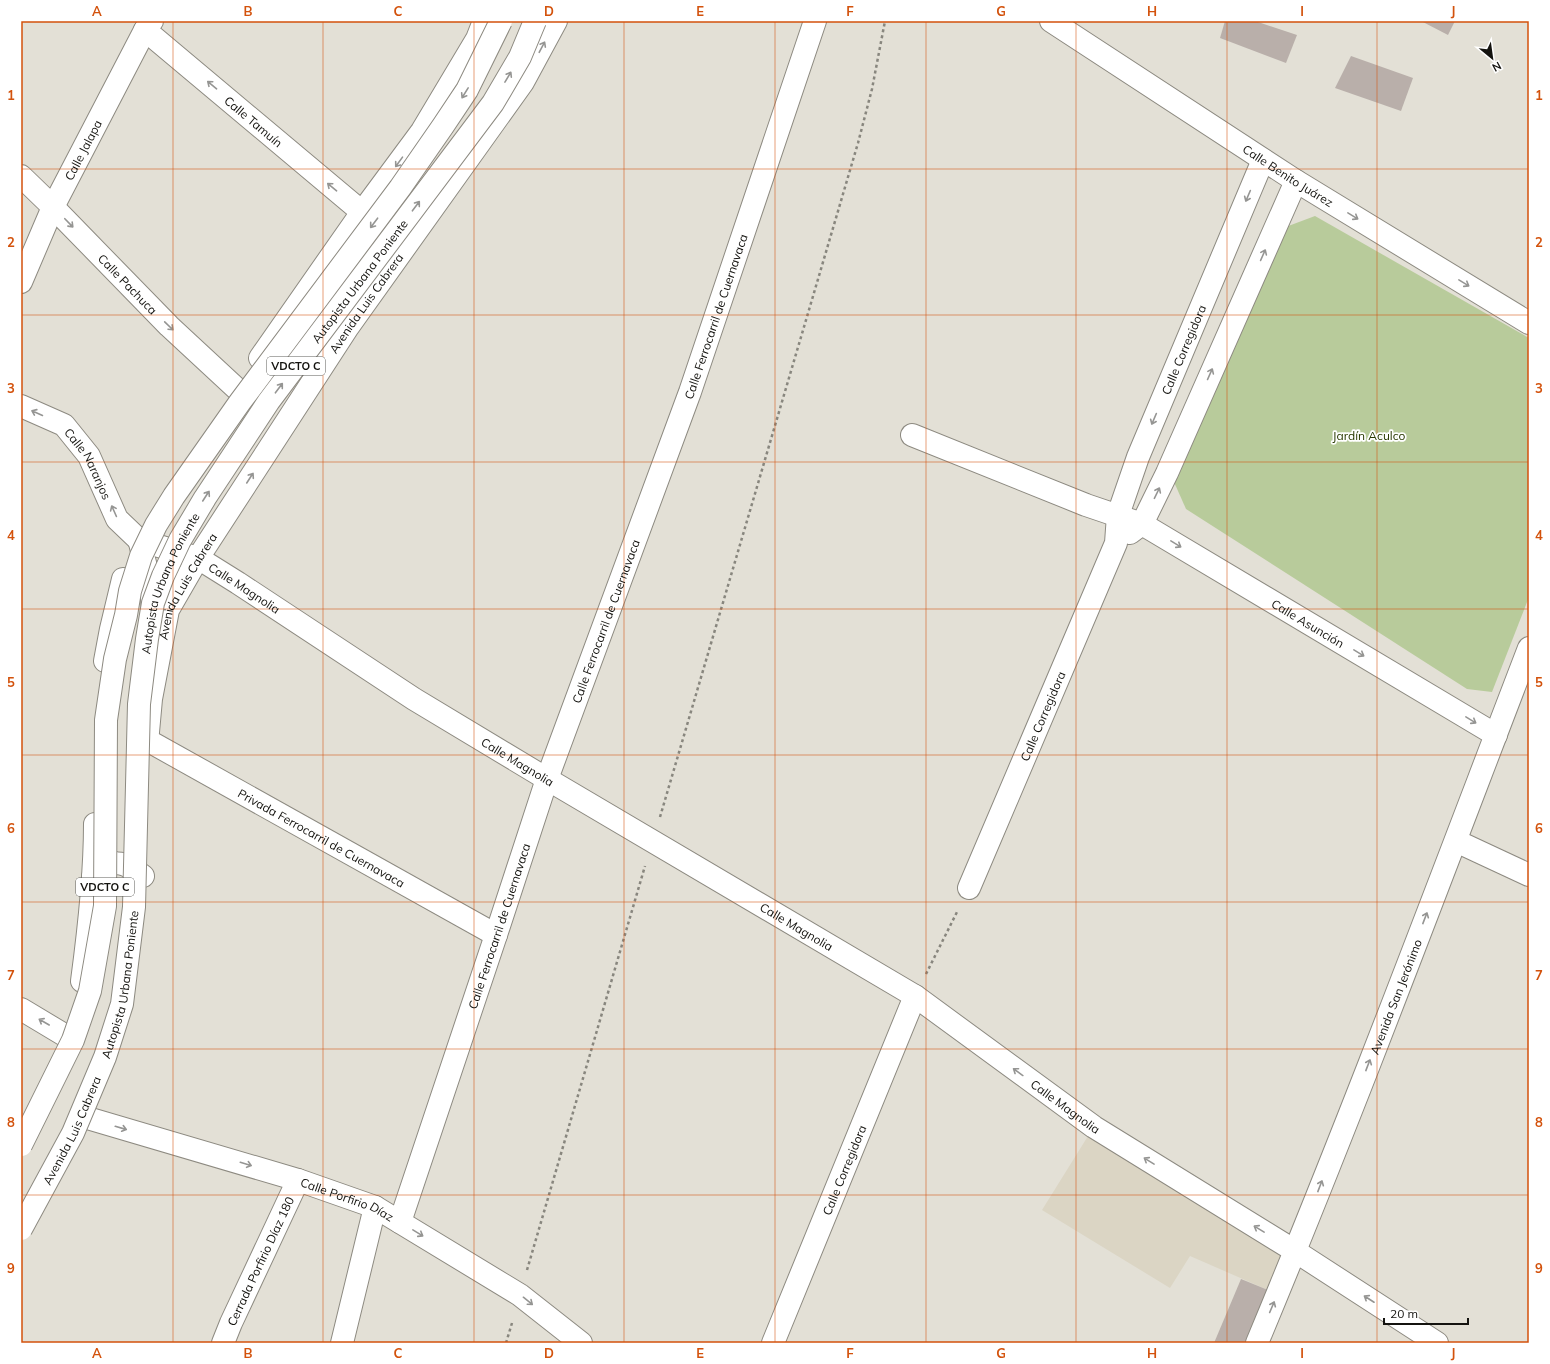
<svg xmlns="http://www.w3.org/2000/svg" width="1550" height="1364" font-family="Mulish,sans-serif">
<rect width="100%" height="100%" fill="#e3e0d6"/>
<!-- built -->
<path fill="#dbd5c4" d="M1093 1128 1291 1254 1268 1290 1190 1256 1170 1288 1042 1210Z"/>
<!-- green -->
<path fill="#b8cb9b" d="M1315 216 1529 338V597L1492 692 1467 689 1186 509 1174 482 1283 228Z"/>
<!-- building -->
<g fill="#b9afaa">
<path d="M1225 21H1255L1297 35 1286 63 1220 38Z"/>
<path d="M1421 21H1455L1448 35Z"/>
<path d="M1351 56 1413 78 1401 111 1335 88Z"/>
<path d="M1241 1279 1268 1290 1245 1343H1214Z"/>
</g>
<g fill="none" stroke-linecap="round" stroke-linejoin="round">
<defs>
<g id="minor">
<path id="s1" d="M1051 21 1296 181 1529 323"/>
<path id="s2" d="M145 30 362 212"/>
<path id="s3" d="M21 176 53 207 169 326 238 390"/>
<path id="s4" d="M21 282 53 207 145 30 152 21"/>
<path id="s5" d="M21 406 64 425 89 456 117 519 139 540 198 558 238 583 414 699 547 779 915 996 1094 1127 1295 1251 1437 1343"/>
<path id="s6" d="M912 435 1086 505 1142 524 1496 735"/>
<path d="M1130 533 1142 524 1167 473 1296 181"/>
<path id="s7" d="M147 740 496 935"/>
<path d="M1456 841 1529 875"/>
<path id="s8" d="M969 888 1116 543 1118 515 1138 457 1263 160"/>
<path d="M21 1009 66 1036"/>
<path id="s9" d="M84 1117 298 1180 375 1207 520 1295 581 1343"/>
<path id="s10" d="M400 1222 496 935 547 779 690 392 815 21"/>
<path id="s11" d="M223 1343 231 1323 298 1180"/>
<path d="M342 1343 375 1207"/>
<path id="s12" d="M773 1343 915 996"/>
</g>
<g id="secondary">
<path d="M260 358 362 212 422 131 477 39 484 21"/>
<path d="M140 543 151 587 153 611"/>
<path d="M105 661 111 629 123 579"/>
<path id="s13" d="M147 743 151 699 168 610 198 558 348 327 523 82 556 21"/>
<path d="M93 877C114 858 122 860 143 876"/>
<path d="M82 981C89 929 95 877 95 824"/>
<path id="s14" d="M1257 1343C1353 1113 1440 880 1529 648"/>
</g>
</defs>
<!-- minor casing -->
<use href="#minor" stroke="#8d8a81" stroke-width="24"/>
<!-- secondary casing -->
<use href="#secondary" stroke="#8d8a81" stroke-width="24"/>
<!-- path -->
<g stroke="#88867e" stroke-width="2.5" stroke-dasharray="3 3" stroke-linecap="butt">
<path d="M660 817 858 143 872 89 885 21"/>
<path d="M926 974 958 910"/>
<path d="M527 1270 645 866"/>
<path d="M506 1343 512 1323"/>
</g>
<!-- minor -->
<use href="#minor" stroke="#fff" stroke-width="22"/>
<!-- secondary -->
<use href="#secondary" stroke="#fff" stroke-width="22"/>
<defs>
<g id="motorway-bridge">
<path d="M21 1145 73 1040 90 991 105 906 106 720 115 659 126 615 130 591 141 556 156 525 174 496 240 402 400 188 443 126 467 90 501 21"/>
<path id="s15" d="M21 1229 73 1133 105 1057 122 1004 134 907 139 704 147 639 153 603 163 576 180 540 205 498 269 401 493 103 520 57 535 21"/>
</g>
</defs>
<!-- motorway-bridge casing -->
<use href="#motorway-bridge" stroke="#8d8a81" stroke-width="24" stroke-linecap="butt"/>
<!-- motorway-bridge -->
<use href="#motorway-bridge" stroke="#fff" stroke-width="22"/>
</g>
<!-- one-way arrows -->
<defs><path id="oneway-shaft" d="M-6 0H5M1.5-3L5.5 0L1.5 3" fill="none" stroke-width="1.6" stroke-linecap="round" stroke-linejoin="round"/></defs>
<g stroke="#959593">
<use href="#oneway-shaft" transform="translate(542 47) rotate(-62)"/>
<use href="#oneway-shaft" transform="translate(508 77) rotate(-59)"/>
<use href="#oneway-shaft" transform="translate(212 85) rotate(-140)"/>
<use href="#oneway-shaft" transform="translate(465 93) rotate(122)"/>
<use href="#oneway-shaft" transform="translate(399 162) rotate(126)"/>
<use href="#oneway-shaft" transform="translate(332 187) rotate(-140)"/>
<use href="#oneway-shaft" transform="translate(1248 196) rotate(113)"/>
<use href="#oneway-shaft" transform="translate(416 206) rotate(-53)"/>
<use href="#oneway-shaft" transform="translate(1353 216) rotate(31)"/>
<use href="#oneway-shaft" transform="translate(69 223) rotate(46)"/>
<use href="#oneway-shaft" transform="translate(374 223) rotate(127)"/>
<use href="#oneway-shaft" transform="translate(1263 255) rotate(-66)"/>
<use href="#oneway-shaft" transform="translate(1464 283) rotate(31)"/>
<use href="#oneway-shaft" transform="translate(169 326) rotate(44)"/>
<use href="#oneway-shaft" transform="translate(1210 374) rotate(-66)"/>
<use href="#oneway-shaft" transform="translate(279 388) rotate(-53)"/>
<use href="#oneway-shaft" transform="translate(37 413) rotate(-156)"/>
<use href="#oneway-shaft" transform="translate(1154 419) rotate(113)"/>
<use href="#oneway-shaft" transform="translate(250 478) rotate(-57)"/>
<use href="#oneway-shaft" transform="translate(1157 493) rotate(-64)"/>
<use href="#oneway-shaft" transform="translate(206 496) rotate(-57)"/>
<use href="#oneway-shaft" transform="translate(114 511) rotate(-114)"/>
<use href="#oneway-shaft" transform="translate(1176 544) rotate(31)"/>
<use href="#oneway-shaft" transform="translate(1359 653) rotate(31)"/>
<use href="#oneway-shaft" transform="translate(1471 720) rotate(31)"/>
<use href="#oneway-shaft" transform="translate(1425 918) rotate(-69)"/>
<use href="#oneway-shaft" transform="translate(44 1022) rotate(-150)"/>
<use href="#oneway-shaft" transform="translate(1368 1065) rotate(-69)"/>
<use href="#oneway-shaft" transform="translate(1018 1072) rotate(-144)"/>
<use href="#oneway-shaft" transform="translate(121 1128) rotate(16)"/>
<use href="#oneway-shaft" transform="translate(1149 1161) rotate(-148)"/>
<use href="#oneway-shaft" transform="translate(246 1164) rotate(17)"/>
<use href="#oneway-shaft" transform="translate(1320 1186) rotate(-69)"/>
<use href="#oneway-shaft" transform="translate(1259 1229) rotate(-149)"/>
<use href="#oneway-shaft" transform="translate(418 1233) rotate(31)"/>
<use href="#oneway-shaft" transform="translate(1369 1299) rotate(-147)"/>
<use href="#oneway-shaft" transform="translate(528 1301) rotate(39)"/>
<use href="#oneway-shaft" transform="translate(1272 1307) rotate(-67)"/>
</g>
<!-- grid -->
<path fill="none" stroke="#d3520c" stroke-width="1" stroke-opacity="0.55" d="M173 21V1343M323 21V1343M474 21V1343M624 21V1343M775 21V1343M926 21V1343M1076 21V1343M1227 21V1343M1377 21V1343M21 169H1529M21 315H1529M21 462H1529M21 609H1529M21 755H1529M21 902H1529M21 1049H1529M21 1195H1529"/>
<g text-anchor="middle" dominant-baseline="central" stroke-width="3.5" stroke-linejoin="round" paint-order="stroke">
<!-- shield labels -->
<g fill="#fff" stroke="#5a5a57" stroke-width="1">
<rect x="267" y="357" width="58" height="18" rx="3"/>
<rect x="76" y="878" width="58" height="18" rx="3"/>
</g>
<g font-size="11" font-weight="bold" fill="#14130f">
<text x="296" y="366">VDCTO C</text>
<text x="105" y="887">VDCTO C</text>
</g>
<!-- street labels -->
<g font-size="12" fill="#14130f" stroke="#fff">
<text stroke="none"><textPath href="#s2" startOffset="142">Calle Tamuín</textPath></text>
<text stroke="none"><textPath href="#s4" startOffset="146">Calle Jalapa</textPath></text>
<text stroke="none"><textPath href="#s1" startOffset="283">Calle Benito Juárez</textPath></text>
<text stroke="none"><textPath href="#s15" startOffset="1034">Autopista Urbana Poniente</textPath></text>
<text stroke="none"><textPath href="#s3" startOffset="152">Calle Pachuca</textPath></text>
<text stroke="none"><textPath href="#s13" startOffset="500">Avenida Luis Cabrera</textPath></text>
<text stroke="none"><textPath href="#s10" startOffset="959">Calle Ferrocarril de Cuernavaca</textPath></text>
<text stroke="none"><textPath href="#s8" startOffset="581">Calle Corregidora</textPath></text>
<text stroke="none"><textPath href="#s5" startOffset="93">Calle Naranjos</textPath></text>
<text stroke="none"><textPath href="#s15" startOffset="674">Autopista Urbana Poniente</textPath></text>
<text stroke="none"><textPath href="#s13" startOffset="164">Avenida Luis Cabrera</textPath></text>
<text stroke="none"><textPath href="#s5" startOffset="303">Calle Magnolia</textPath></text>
<text stroke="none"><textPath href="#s10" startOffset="635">Calle Ferrocarril de Cuernavaca</textPath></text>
<text stroke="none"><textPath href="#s6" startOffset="440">Calle Asunción</textPath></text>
<text stroke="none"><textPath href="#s8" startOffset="187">Calle Corregidora</textPath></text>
<text stroke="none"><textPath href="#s5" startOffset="627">Calle Magnolia</textPath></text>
<text stroke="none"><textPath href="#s7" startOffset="200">Privada Ferrocarril de Cuernavaca</textPath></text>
<text stroke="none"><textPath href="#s10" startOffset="312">Calle Ferrocarril de Cuernavaca</textPath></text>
<text stroke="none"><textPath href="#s5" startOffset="951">Calle Magnolia</textPath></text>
<text stroke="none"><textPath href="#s15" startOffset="266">Autopista Urbana Poniente</textPath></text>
<text stroke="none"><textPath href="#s14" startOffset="373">Avenida San Jerónimo</textPath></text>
<text stroke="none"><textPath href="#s5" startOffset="1275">Calle Magnolia</textPath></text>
<text stroke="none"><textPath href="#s15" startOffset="111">Avenida Luis Cabrera</textPath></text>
<text stroke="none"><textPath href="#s12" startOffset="187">Calle Corregidora</textPath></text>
<text stroke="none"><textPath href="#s9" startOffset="276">Calle Porfirio Díaz</textPath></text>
<text stroke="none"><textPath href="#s11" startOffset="90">Cerrada Porfirio Díaz 180</textPath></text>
</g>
<!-- park labels -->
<g font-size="12" fill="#283900" stroke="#fff">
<text x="1369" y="435">Jardín Aculco</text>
</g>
</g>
<!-- border -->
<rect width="1550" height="1364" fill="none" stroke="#ffffff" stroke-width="44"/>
<!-- north arrow -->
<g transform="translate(1492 58) rotate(151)" stroke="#ffffff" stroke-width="3" paint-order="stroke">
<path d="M0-3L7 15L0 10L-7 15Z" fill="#14130f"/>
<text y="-6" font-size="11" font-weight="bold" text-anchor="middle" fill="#14130f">N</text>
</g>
<!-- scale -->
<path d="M1384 1318v6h84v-6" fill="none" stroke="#14130f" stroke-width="2"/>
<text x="1390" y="1318" font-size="12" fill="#14130f" stroke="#ffffff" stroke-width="3" paint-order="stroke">20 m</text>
<rect x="22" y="22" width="1506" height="1320" fill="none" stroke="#d3520c" stroke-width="1.5"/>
<g font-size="13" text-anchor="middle" font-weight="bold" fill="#d3520c">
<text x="97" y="16">A</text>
<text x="248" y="16">B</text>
<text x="398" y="16">C</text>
<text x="549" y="16">D</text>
<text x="700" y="16">E</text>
<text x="850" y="16">F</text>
<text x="1001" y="16">G</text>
<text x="1152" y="16">H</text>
<text x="1302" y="16">I</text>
<text x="1453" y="16">J</text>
<text x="11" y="100">1</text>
<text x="1539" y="100">1</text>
<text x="11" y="247">2</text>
<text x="1539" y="247">2</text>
<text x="11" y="393">3</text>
<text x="1539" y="393">3</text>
<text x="11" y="540">4</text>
<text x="1539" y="540">4</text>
<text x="11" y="687">5</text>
<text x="1539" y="687">5</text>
<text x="11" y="833">6</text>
<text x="1539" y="833">6</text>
<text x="11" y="980">7</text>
<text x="1539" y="980">7</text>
<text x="11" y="1127">8</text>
<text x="1539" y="1127">8</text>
<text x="11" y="1273">9</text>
<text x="1539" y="1273">9</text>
<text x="97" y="1358">A</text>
<text x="248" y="1358">B</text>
<text x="398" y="1358">C</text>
<text x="549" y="1358">D</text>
<text x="700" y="1358">E</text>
<text x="850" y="1358">F</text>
<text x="1001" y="1358">G</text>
<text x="1152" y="1358">H</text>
<text x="1302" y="1358">I</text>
<text x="1453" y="1358">J</text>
</g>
</svg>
